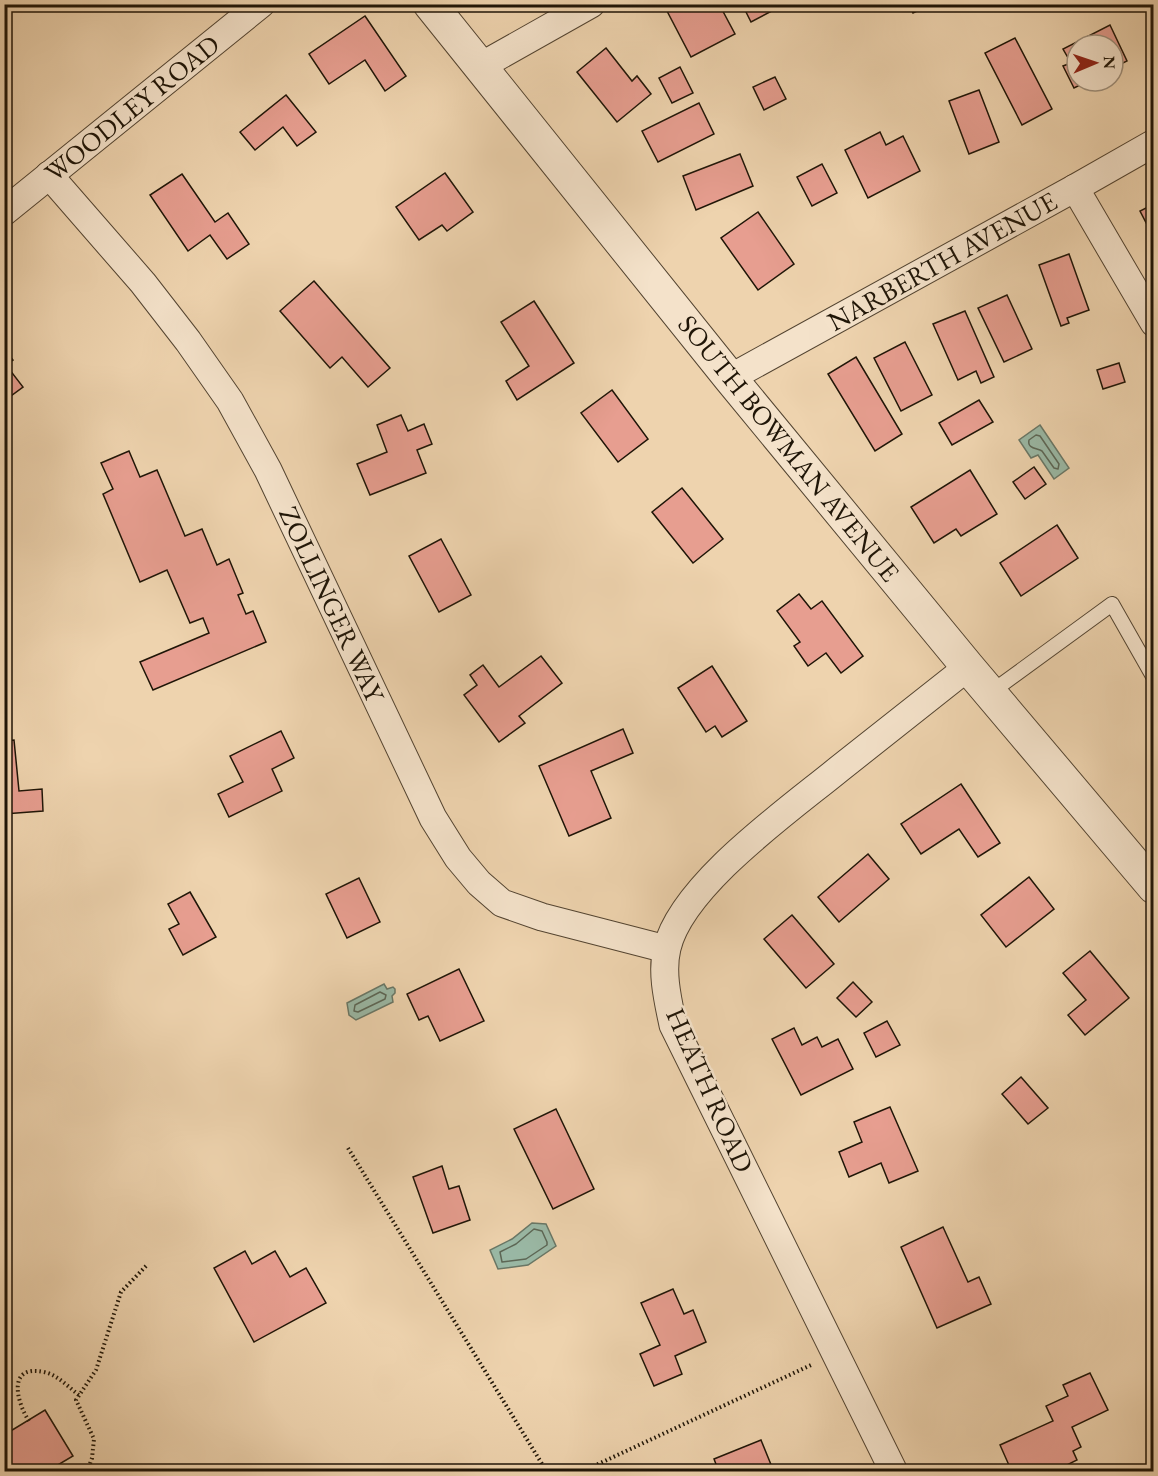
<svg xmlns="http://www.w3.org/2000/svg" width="1158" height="1476" font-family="'EB Garamond',serif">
<rect width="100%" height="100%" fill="#eed3ae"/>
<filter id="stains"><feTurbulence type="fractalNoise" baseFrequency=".00333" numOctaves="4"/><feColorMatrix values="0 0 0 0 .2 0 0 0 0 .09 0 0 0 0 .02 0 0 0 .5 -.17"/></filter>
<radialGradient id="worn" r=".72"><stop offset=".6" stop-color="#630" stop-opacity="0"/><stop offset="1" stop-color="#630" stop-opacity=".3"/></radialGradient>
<!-- water -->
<g fill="#9ab9a6" stroke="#697766" stroke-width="1.5">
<path d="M1040 425 1069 468 1054 479 1038 455 1031 458 1019 440Z"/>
<path d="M384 984 387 989 393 987 395 989V993L392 996 393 1002 356 1020 349 1015 347 1003Z"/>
<path d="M532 1223 546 1224 556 1246 528 1265 498 1269 490 1250 512 1239Z"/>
</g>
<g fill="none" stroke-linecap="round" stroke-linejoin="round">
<!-- shore -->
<g stroke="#5c6756" stroke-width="1.5">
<path d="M1036 435 1040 436 1059 464 1058 469 1054 468 1042 451C1037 448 1027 449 1029 440Z"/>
<path d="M380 992 386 995 385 999 358 1012 354 1011 355 1005Z"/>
<path d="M534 1229 542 1231 547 1242V1245L526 1259 502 1262 500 1252 516 1244Z"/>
</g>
</g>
<!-- building -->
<g fill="#e79e90" stroke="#1f1507" stroke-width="1.5">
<path d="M678 4H719L735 34 691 57 667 11Z"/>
<path d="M742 4H785L751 22Z"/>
<path d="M909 4H932L913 13Z"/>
<path d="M1144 4H1154V25Z"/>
<path d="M365 16 406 76 385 91 365 60 329 84 309 54Z"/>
<path d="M1110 25 1127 61 1113 68V45H1077V81H1088L1074 88 1063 66 1071 63 1063 49Z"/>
<path d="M1015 38 1052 109 1022 125 985 53Z"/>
<path d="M606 48 632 81 637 76 651 94 617 122 577 72Z"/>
<path d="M680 67 693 93 672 103 659 78Z"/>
<path d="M775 77 786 99 764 110 753 87Z"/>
<path d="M979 90 999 142 969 154 949 101Z"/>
<path d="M286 95 316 132 297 146 283 127 255 150 240 132Z"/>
<path d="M699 103 714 134 658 162 642 131Z"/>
<path d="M880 132 886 145 903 136 920 171 868 198 845 150Z"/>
<path d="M740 154 753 186 696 210 683 176Z"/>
<path d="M822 164 837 193 812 206 797 177Z"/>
<path d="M445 173 473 212 447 231 442 225 419 240 396 207Z"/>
<path d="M182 174 215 222 228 213 249 244 227 259 210 235 188 251 150 195Z"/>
<path d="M1154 204V238L1140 211Z"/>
<path d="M758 212 794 264 758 290 721 238Z"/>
<path d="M1069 254 1089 310 1067 318 1069 323 1061 326 1039 265Z"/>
<path d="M314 281 390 368 368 387 342 357 330 368 280 311Z"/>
<path d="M1007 295 1032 349 1004 362 978 308Z"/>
<path d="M534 301 574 363 517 400 506 381 529 366 501 322Z"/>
<path d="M965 311 994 377 981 383 976 371 958 380 933 324Z"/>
<path d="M905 342 932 395 901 411 874 358Z"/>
<path d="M4 349 13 360 6 365 23 387 4 401Z"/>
<path d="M856 357 902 434 875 451 828 374Z"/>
<path d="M1119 363 1125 382 1103 389 1097 370Z"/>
<path d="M612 390 648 439 618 462 581 413Z"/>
<path d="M979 400 993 422 952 445 939 423Z"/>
<path d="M401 415 408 431 424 424 432 444 417 450 426 473 370 495 357 464 387 452 377 425Z"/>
<path d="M129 451 140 477 157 470 185 536 202 529 217 565 229 559 243 593 238 595 246 614 253 611 266 642 153 690 140 662 209 633 203 618 190 623 167 570 140 582 103 494 113 489 101 463Z"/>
<path d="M1034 467 1046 484 1025 499 1013 482Z"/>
<path d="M970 470 997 514 961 536 956 529 934 543 911 507Z"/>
<path d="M682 488 723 539 693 563 652 512Z"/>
<path d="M1057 525 1078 558 1021 596 1000 563Z"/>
<path d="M441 539 471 595 439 612 409 556Z"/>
<path d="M799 594 811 609 822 601 863 656 841 673 826 653 808 666 794 646 800 642 777 611Z"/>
<path d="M541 656 562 683 519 716 525 723 499 742 464 695 477 685 470 675 483 665 499 687Z"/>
<path d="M712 666 747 721 722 737 715 726 706 732 678 688Z"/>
<path d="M623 729 633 753 591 771 611 818 569 836 539 766Z"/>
<path d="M281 731 294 758 272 769 282 791 229 817 218 794 243 782 230 756Z"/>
<path d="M14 740 19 791 42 789 43 811 4 814V741Z"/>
<path d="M961 784 1000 843 978 857 959 829 921 854 901 824Z"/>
<path d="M868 854 889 879 839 922 818 897Z"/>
<path d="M1029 877 1054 909 1006 947 981 915Z"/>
<path d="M359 878 380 922 347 938 326 894Z"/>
<path d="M190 892 216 937 183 955 169 929 179 924 168 904Z"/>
<path d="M792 915 834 964 806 988 764 939Z"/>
<path d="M1090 951 1129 998 1085 1035 1068 1015 1086 1000 1063 973Z"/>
<path d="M459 969 484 1021 440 1041 428 1016 419 1020 407 994Z"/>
<path d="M853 982 872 1002 856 1017 837 998Z"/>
<path d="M887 1021 900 1045 876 1057 864 1033Z"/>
<path d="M794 1028 802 1045 817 1037 822 1047 838 1039 853 1069 801 1095 772 1039Z"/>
<path d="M1021 1077 1048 1108 1028 1124 1002 1094Z"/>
<path d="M890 1107 918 1171 889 1183 881 1163 849 1177 839 1152 862 1142 854 1122Z"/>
<path d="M556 1109 594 1189 553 1209 514 1129Z"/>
<path d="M442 1166 449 1189 459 1186 470 1220 433 1233 413 1177Z"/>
<path d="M943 1227 968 1282 979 1277 991 1304 937 1328 901 1247Z"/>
<path d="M245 1251 252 1264 275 1251 290 1277 306 1268 326 1303 254 1342 214 1268Z"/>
<path d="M673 1289 684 1314 693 1310 706 1342 675 1356 682 1374 654 1386 640 1354 660 1345 641 1303Z"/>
<path d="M1090 1373 1108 1410 1072 1427 1081 1447 1073 1451 1077 1460 1053 1472H1012L1000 1445 1053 1421 1046 1406 1068 1396 1063 1385Z"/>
<path d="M45 1410 73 1456 46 1472H4V1435Z"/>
<path d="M761 1440 774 1472H719L714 1459Z"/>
</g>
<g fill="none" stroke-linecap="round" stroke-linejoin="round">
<defs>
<path id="service" d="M990 693 1112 604 1154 678"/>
<g id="minor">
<path d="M481 66 591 4"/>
<path d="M49 175 143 283 188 341 230 401 268 470 433 818 458 858 479 883 502 903 542 917 666 949"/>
<path d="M1075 188 1154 323"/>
<path d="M4 212 261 4"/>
<path d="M730 378 1075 188 1154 143"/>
<path d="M894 1472 673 1025C668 1001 661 973 667 948 682 885 789 810 839 769 882 735 925 701 968 667"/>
</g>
<path id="tertiary" d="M430 4 730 378 968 667 1154 887"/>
</defs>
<!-- service casing -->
<use href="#service" stroke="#534431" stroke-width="16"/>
<!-- minor casing -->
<use href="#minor" stroke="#534431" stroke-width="29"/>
<!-- tertiary casing -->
<use href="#tertiary" stroke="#534431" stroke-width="35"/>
<!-- path -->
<g stroke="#1f1507" stroke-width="4" stroke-dasharray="1.5 3" stroke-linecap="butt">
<path d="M348 1148 547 1472"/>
<path d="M29 1421C17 1403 6 1364 44 1372 58 1375 68 1387 79 1395"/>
<path d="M87 1472 92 1458 94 1439 76 1400 96 1370 121 1292 147 1265"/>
<path d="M581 1472 811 1365"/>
</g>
<!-- service -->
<use href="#service" stroke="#f4e2ca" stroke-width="14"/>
<!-- minor -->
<use href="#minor" stroke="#f4e2ca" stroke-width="27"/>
<!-- tertiary -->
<use href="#tertiary" stroke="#f4e2ca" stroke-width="33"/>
</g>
<g text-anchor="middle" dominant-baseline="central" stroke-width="5" stroke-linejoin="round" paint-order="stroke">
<!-- street labels -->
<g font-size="27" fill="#1f1507" stroke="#f4e2ca">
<text transform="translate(132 108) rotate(-39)">WOODLEY ROAD</text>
<text transform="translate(942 261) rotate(-29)">NARBERTH AVENUE</text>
<text transform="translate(789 448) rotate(51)">SOUTH BOWMAN AVENUE</text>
<text transform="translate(332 604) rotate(65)">ZOLLINGER WAY</text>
<text transform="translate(710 1090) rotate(66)">HEATH ROAD</text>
</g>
</g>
<!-- margin -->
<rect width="1158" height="1476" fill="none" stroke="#eed3ae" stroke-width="24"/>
<rect x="6" y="6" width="1146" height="1464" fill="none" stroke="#1f1507" stroke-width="3"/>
<rect x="12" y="12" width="1134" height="1452" fill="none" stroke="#1f1507" stroke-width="1.5"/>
<!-- north arrow -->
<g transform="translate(1095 63) rotate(88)"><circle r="28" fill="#f4e2ca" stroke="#9f907c" stroke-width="1.5"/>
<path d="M0-4.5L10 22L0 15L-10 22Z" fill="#8f2418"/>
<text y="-9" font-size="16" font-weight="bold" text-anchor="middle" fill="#1f1507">N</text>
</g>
<rect width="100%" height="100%" filter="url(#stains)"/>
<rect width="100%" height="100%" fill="url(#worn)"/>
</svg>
